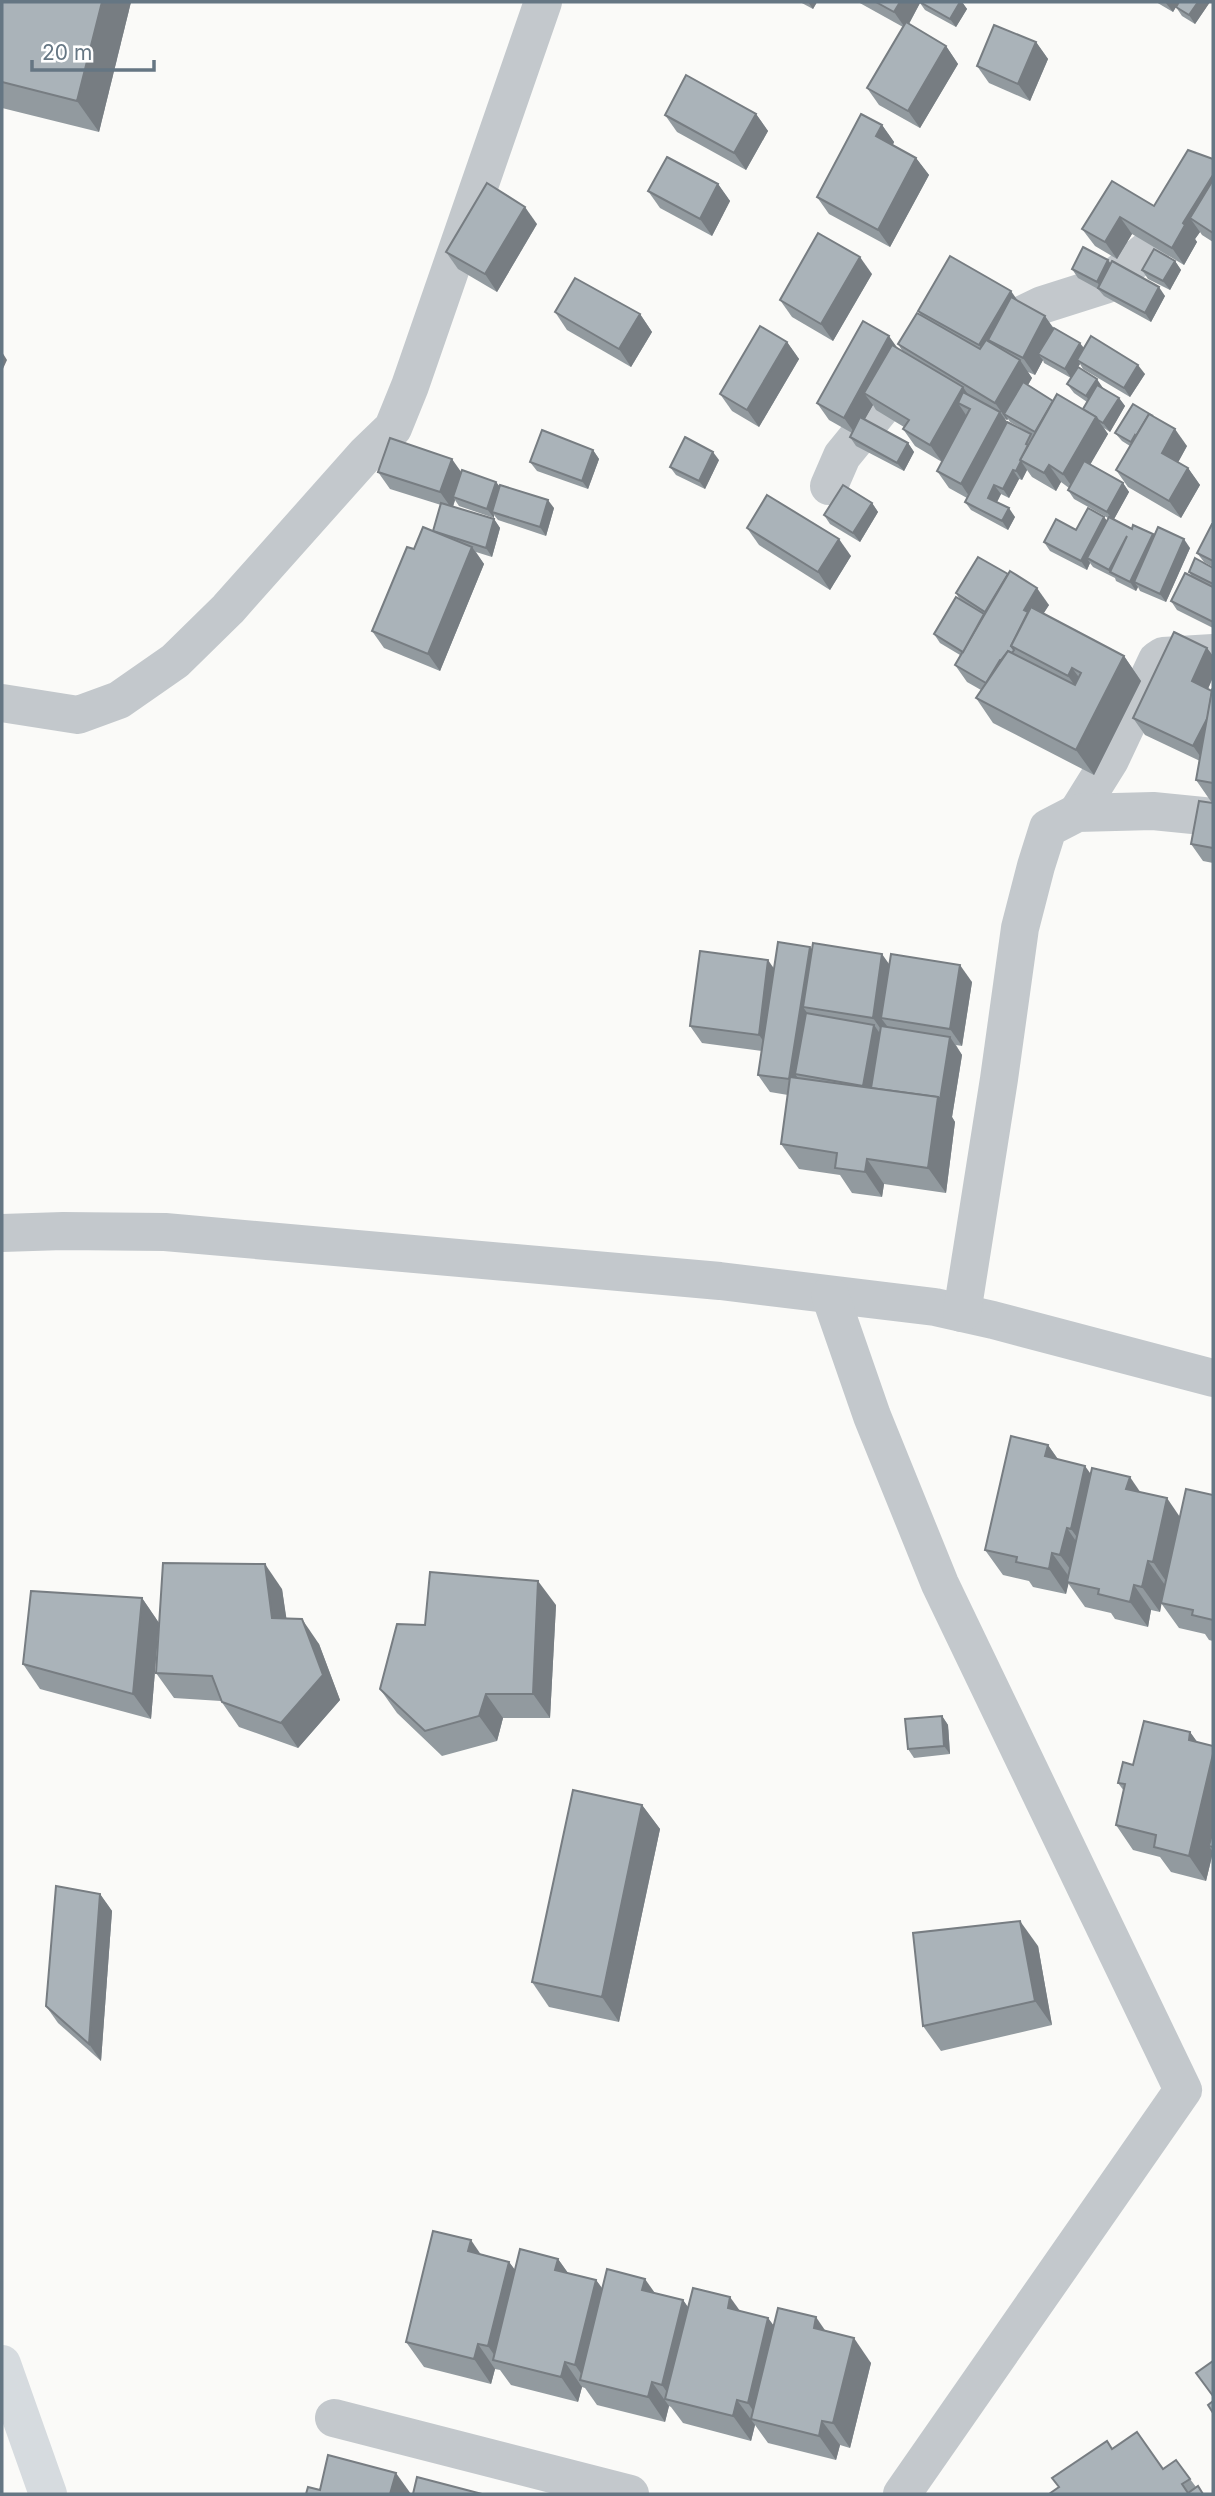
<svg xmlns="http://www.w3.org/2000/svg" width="1215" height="2496" font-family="Inter,sans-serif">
<rect width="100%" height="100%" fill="#fafaf8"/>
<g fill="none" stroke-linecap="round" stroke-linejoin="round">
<!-- minor -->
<g stroke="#c3c8cc" stroke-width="38">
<path d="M985 333 1042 305 1105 285 1158 241 1180 220 1196 198 1207 193H1213"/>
<path d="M829 486 842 456 886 402 918 378"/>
<path d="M2 703 78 715 119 700 175 661 228 609 366 454 393 428 410 386 543 2"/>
<path d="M1077 813 1110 760 1157 660 1163 656 1213 653"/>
<path d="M2 1233 63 1231 165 1232 720 1281 935 1307 993 1320 1213 1378"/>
<path d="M830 1295 872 1416 940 1584 1183 2090 902 2494"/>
<path d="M962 1313 999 1079 1020 928 1036 866 1048 828 1077 813 1153 811 1213 817"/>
<path d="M334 2418 630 2494"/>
</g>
<!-- major -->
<path stroke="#d6dbdf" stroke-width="38" d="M2 2364 48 2494"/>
</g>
<!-- wall -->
<g fill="#929a9f" fill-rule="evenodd">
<path d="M2 2H131L99 132 2 108Z"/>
<path d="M800 2H817L813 9Z"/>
<path d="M858 2H962L967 9 956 27 925 10 920 3 909 24 946 46 958 64 920 128 879 105 867 88 903 27Z"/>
<path d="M1156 2H1210L1195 24 1182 16 1176 7 1173 12Z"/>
<path d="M1036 42 1048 59 1030 101 989 83 977 66Z"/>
<path d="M756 114 768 131 746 170 677 132 665 115Z"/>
<path d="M882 125 894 142 893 145 916 158 929 175 890 247 829 214 817 197Z"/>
<path d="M1213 159V242L1202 235 1200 232 1195 239 1197 242 1184 265 1132 234 1117 259 1095 246 1082 229 1154 206Z"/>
<path d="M718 184 730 201 712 236 660 208 648 191Z"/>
<path d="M537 224 497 292 458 269 446 252Z"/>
<path d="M1175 261 1181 270 1170 290 1148 279 1142 270Z"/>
<path d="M1111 263 1165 296 1151 322 1104 296 1098 289 1078 278 1072 269Z"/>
<path d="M872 274 833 341 792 317 780 300Z"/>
<path d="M1018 301 1054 328 1084 348 1145 374 1130 397 1083 369 1080 364 1074 373 1119 398 1125 406 1110 432 1104 428 1108 434 1090 464 1123 483 1129 492 1114 519 1132 529 1153 534 1190 548 1166 602 1140 591 1138 587 1136 591 1116 581 1115 578 1093 567 1090 563 1087 570 1050 551 1044 542 1076 530 1104 517 1107 521 1108 518 1074 499 1068 490 1069 488 1061 482 1056 491 1032 477 1027 470 1022 480 1019 479 1009 498 1001 494 997 502 1015 517 1008 530 971 510 965 502 967 498 949 488 937 471 942 462 915 446 903 429 904 427 876 410 873 405 864 420 908 443 914 452 904 471 856 446 850 437 852 433 829 420 817 403 899 349 903 352 898 344 921 315 918 311ZM1043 360 1044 363 1071 378 1067 384 1074 393 1087 402 1083 409 1053 401 1028 385 1032 378 1028 372 1035 375ZM1005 419 1007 420 1008 419 1010 422 1027 432 1007 423Z"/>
<path d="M555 312 640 314 652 332 631 367 567 330Z"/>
<path d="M787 342 799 359 759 427 732 411 720 394Z"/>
<path d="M1115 433 1187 446 1178 462 1188 468 1200 485 1181 518 1128 487 1116 470 1130 446 1122 441Z"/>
<path d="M593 450 599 459 588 489 537 471 530 462Z"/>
<path d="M719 460 705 489 676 475 670 467Z"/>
<path d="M378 472 461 473 496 482 500 487 554 508 546 536 498 520 494 515V518L459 506 455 500 453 507 494 519 500 528 492 557 476 552 484 564 440 671 384 648 372 631 414 549 433 531 441 505 390 489Z"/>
<path d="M872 503 878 512 860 542 830 524 824 515Z"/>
<path d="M1213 524V567L1204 562 1197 553Z"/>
<path d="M747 528 851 556 830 590 759 545Z"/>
<path d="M1213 568V628L1177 610 1171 601 1192 577 1189 572Z"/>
<path d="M956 593 1049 605 1043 614 1124 656 1141 681 1094 775 993 723 976 698 981 690 967 682 955 665 960 655 940 643 934 634 960 600Z"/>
<path d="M1207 648 1213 656V677L1208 689 1213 691V863L1203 861 1191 844 1212 803 1196 780 1200 761 1145 735 1133 718Z"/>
<path d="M812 950 889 964 972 982 962 1046 956 1045 962 1055 952 1117 955 1122 946 1193 884 1184 882 1197 852 1193 840 1175 799 1169 781 1144 788 1095 770 1092 758 1075 762 1051 702 1043 690 1026 774 968Z"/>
<path d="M1048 1445 1058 1459 1091 1474 1140 1492 1180 1517 1213 1495V1641L1209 1640 1205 1634 1179 1628 1161 1603 1160 1612 1151 1610 1148 1627 1115 1619 1111 1613 1085 1607 1068 1583 1066 1594 1033 1587 1029 1581 1003 1575 985 1550Z"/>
<path d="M282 1589 286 1618 319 1644 340 1700 298 1748 239 1727 221 1701 174 1698 156 1673Z"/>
<path d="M142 1598 159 1623 151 1719 40 1689 23 1664Z"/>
<path d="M556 1605 550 1718H503L497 1741 442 1756 397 1713 380 1689 425 1625Z"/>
<path d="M942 1716 948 1725 950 1754 914 1758 908 1749Z"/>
<path d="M1190 1732 1197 1742 1213 1746V1852L1206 1881 1171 1872 1160 1857 1133 1850 1116 1825 1124 1791 1118 1783 1133 1765Z"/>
<path d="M642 1805 660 1829 619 2022 549 2007 532 1982Z"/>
<path d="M100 1894 112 1911 101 2061 58 2023 46 2006Z"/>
<path d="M1038 1946 1052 2025 941 2051 923 2026Z"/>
<path d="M481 2254 509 2262 515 2270 558 2259 568 2273 596 2280 602 2288 655 2293 683 2300 688 2307 740 2311 768 2318 774 2326 826 2331 871 2363 850 2448 840 2445 836 2460 768 2443 755 2425 751 2441 683 2423 671 2407 669 2406 665 2422 597 2405 585 2388 582 2387 578 2402 511 2385 500 2370 495 2369 491 2384 424 2367 406 2342Z"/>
<path d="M1112 2449 1163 2469 1176 2460 1196 2487 1203 2494H1049Z"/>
</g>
<!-- shaded-wall -->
<g fill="#777d82">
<path d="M102 2H131L99 132 77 101Z"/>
<path d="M808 2H817L813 9Z"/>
<path d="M900 2H919L920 3 906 29 894 12Z"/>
<path d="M960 2H962L967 9 956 27 950 19Z"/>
<path d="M1165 2H1179L1173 12Z"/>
<path d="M1198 2H1210L1195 24 1189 15Z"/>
<path d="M1036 42 1048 59 1030 101 1018 84Z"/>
<path d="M946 46 958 64 920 128 908 111Z"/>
<path d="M756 114 768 131 746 170 734 153Z"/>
<path d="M882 125 894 142 888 154 876 136Z"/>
<path d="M916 158 929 175 890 247 878 230Z"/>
<path d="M1213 175V211L1190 218 1200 232 1195 239 1197 242 1184 265 1172 248 1183 223Z"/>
<path d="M718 184 730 201 712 236 700 219Z"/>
<path d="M525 207 537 224 497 292 485 274Z"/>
<path d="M1120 217 1132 234 1117 259 1105 242Z"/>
<path d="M860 257 872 274 833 341 821 324Z"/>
<path d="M1108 260 1115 269 1103 291 1097 282Z"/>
<path d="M1175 261 1181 270 1170 290 1163 281Z"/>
<path d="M1159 287 1165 296 1151 322 1145 313Z"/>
<path d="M1011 291 1023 308 988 340 997 352 991 362 979 345Z"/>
<path d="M640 314 652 332 631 367 619 349Z"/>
<path d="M1045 316 1057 333 1038 354 1043 360 1035 375 1023 358Z"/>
<path d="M889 336 901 353 864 393 873 405 856 435 844 418Z"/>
<path d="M787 342 799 359 759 427 747 410Z"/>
<path d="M1080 343 1087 352 1077 360 1080 364 1071 378 1065 369Z"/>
<path d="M2 352 7 360 2 371Z"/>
<path d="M1020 360 1032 378 1009 417 1004 414 1008 419 1007 420 995 403Z"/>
<path d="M1138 365 1145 374 1130 397 1124 388Z"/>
<path d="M1097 379 1103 388 1092 405 1086 396Z"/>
<path d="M963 387 975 405 970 409 958 403 968 418 942 462 930 445Z"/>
<path d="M1119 398 1125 406 1110 432 1103 423Z"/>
<path d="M1000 412 1012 429 973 502 961 484Z"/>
<path d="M1096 417 1108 434 1075 491 1063 474Z"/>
<path d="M1175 429 1187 446 1174 470 1162 453Z"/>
<path d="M908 443 914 452 904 471 897 463Z"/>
<path d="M593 450 599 459 588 489 582 481Z"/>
<path d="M713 452 719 460 705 489 699 481Z"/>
<path d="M452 459 464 476 453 497 455 500 452 509 440 492Z"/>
<path d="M1021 461 1027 470 1022 480 1016 471Z"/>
<path d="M1049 465 1061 482 1056 491 1044 473Z"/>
<path d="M1188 468 1200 485 1181 518 1169 501Z"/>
<path d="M1013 470 1019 479 1009 498 1003 489Z"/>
<path d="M496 482 503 491 492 512 494 515V518L487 509Z"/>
<path d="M1123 483 1129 492 1113 521 1107 512Z"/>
<path d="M994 485 1001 494 995 506 988 498Z"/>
<path d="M548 500 554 508 546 536 540 527Z"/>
<path d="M872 503 878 512 860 542 853 533Z"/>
<path d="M1009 508 1015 517 1008 530 1002 521Z"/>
<path d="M1104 517 1110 525 1087 558 1090 563 1087 570 1081 561Z"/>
<path d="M494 519 500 528 492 557 486 548Z"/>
<path d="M1153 534 1159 543 1134 582 1138 587 1136 591 1130 582Z"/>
<path d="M1127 536 1111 572 1109 570Z"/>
<path d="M839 539 851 556 830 590 818 572Z"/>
<path d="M1184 539 1190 548 1166 602 1160 594Z"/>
<path d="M472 547 484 564 440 671 428 654Z"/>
<path d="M1037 588 1049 605 1038 622 1024 610Z"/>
<path d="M1207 648 1213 656V677L1204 698 1192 681Z"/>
<path d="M1124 656 1141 681 1094 775 1076 750Z"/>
<path d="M1072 668 1090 692 1086 701 1068 676Z"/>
<path d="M1213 705 1205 763 1193 746Z"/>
<path d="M810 947 822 964 803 1007 813 1021 795 1074 803 1085 789 1079Z"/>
<path d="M882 954 894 971 881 1018 887 1026 885 1035 873 1018Z"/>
<path d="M768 960 780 977 771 1052 759 1035Z"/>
<path d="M960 965 972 982 962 1046 950 1029Z"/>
<path d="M874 1025 886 1042 871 1089 863 1086Z"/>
<path d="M950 1037 962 1055 952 1117 955 1122 946 1193 928 1168 938 1097Z"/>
<path d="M867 1159 884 1184 882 1197 865 1172Z"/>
<path d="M1048 1445 1065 1470 1045 1456Z"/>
<path d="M1085 1466 1103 1491 1089 1554 1071 1529Z"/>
<path d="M1130 1477 1147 1502 1126 1489Z"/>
<path d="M1167 1498 1184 1523 1170 1587 1153 1562Z"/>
<path d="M1067 1528 1084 1553 1078 1580 1060 1555Z"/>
<path d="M1052 1553 1070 1578 1066 1594 1049 1569Z"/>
<path d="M1148 1561 1165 1585 1160 1612 1142 1587Z"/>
<path d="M265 1564 282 1589 290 1642 272 1618Z"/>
<path d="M538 1581 556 1605 550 1718 533 1694Z"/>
<path d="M1134 1585 1151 1610 1148 1627 1130 1602Z"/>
<path d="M142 1598 159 1623 151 1719 133 1694Z"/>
<path d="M302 1619 319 1644 340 1700 298 1748 281 1723Z"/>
<path d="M486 1694 503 1718 497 1741 479 1716Z"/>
<path d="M942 1716 948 1725 950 1754 944 1746Z"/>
<path d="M1190 1732 1208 1757 1189 1740Z"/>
<path d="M1213 1754V1803H1212L1213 1805V1847L1209 1846 1213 1852 1206 1881 1189 1856Z"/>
<path d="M642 1805 660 1829 619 2022 602 1997Z"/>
<path d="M100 1894 112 1911 101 2061 89 2044Z"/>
<path d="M1020 1921 1038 1946 1052 2025 1035 2001Z"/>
<path d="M471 2240 488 2265 468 2251Z"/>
<path d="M558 2259 575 2283 555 2270Z"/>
<path d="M509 2262 527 2286 499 2362 488 2346Z"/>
<path d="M645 2279 662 2303 642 2290Z"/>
<path d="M596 2280 614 2305 587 2382 575 2365Z"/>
<path d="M730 2297 748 2322 728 2308Z"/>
<path d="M683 2300 700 2325 673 2401 662 2385Z"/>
<path d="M816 2317 833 2342 814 2328Z"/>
<path d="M768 2318 786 2343 760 2421 748 2403Z"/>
<path d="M854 2338 871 2363 850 2448 833 2423Z"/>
<path d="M478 2344 495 2369 491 2384 474 2359Z"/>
<path d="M565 2362 582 2387 578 2402 561 2377Z"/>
<path d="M652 2382 669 2406 665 2422 648 2397Z"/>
<path d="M737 2400 755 2425 751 2441 733 2416Z"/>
<path d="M822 2421 840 2445 836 2460 819 2436Z"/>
<path d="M396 2473 411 2494H390Z"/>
</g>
<!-- building -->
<g fill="#aab3b9" stroke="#777d82" stroke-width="2">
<path d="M2 2H102L77 101 2 82Z"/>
<path d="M876 2H900L894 12Z"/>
<path d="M920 2H960L950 19Z"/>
<path d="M1179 2H1198L1189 15 1176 7Z"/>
<path d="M906 22 946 46 908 111 867 88Z"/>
<path d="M994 25 1036 42 1018 84 977 66Z"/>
<path d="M686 75 756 114 734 153 665 115Z"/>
<path d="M861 114 882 125 876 136 916 158 878 230 817 197Z"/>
<path d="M1188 150 1213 159V175L1183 223 1185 225 1172 248 1120 217 1105 242 1082 229 1112 181 1154 206Z"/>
<path d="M667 157 718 184 700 219 648 191Z"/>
<path d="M1213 180V233L1190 218Z"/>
<path d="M487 183 525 207 485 274 446 252Z"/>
<path d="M818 233 860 257 821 324 780 300Z"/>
<path d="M1083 247 1108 260 1097 282 1072 269Z"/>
<path d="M1154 249 1175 261 1163 281 1142 270Z"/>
<path d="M950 256 1011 291 979 345 918 311Z"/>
<path d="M1112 261 1159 287 1145 313 1098 288Z"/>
<path d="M575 278 640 314 619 349 555 312Z"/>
<path d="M1011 297 1045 316 1023 358 988 340Z"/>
<path d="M917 313 980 349 986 340 1020 360 995 403 898 344Z"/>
<path d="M863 321 889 336 844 418 817 403Z"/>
<path d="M760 326 787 342 747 410 720 394Z"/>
<path d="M1054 328 1080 343 1065 369 1038 354Z"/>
<path d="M1091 336 1138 365 1124 388 1077 360Z"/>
<path d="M892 345 963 387 930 445 903 429 909 420 864 393Z"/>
<path d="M1078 367 1097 379 1086 396 1067 384Z"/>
<path d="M1023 382 1053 401 1035 432 1004 414Z"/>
<path d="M1097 385 1119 398 1103 423 1098 420 1096 417 1083 409Z"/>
<path d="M963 392 1000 412 961 484 937 471 970 409 958 403Z"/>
<path d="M1057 394 1096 417 1063 474 1049 465 1044 473 1020 460Z"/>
<path d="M1133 404 1153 416 1149 414 1136 436 1135 435 1131 442 1115 433Z"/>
<path d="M1149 414 1175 429 1162 453 1188 468 1169 501 1116 470Z"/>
<path d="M860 417 908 443 897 463 850 437Z"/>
<path d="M1007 422 1031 434 1026 444 1028 445 1020 460 1021 461 1016 471 1013 470 1003 489 994 485 988 498 1009 508 1002 521 965 502Z"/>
<path d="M542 430 593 450 582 481 530 462Z"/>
<path d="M685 437 713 452 699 481 670 467Z"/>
<path d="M390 438 452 459 440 492 378 472Z"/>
<path d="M1084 461 1123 483 1107 512 1068 490Z"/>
<path d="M462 470 496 482 487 509 453 497Z"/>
<path d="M500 485 548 500 540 527 492 512Z"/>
<path d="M843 485 872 503 853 533 824 515Z"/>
<path d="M767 495 839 539 818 572 747 528Z"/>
<path d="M441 503 494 519 486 548 433 531Z"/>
<path d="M1088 508 1104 517 1081 561 1044 542 1056 519 1076 530Z"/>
<path d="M1109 517 1132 529 1133 525 1153 534 1130 582 1110 572 1127 536 1109 570 1087 558Z"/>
<path d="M1212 524H1213V561L1197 553Z"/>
<path d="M423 527 472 547 428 654 372 631 407 547 414 549Z"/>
<path d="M1158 527 1184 539 1160 594 1134 582Z"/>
<path d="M978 557 1008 574 985 612 956 593Z"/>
<path d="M1195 558 1213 568V584L1189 572Z"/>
<path d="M1010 571 1037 588 1024 610 1028 612 1011 646 1014 650 1012 653 1008 651 1001 660H1000L986 683 955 665Z"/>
<path d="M1185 573 1213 587V622L1171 601Z"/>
<path d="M956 597 984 614 963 652 934 634Z"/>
<path d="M1031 607 1124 656 1076 750 976 698 1008 651 1075 685 1081 673 1072 668 1068 676 1011 646Z"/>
<path d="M1174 632 1207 648 1192 681 1212 691 1208 717 1193 746 1133 718Z"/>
<path d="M1212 690 1213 691V783L1196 780Z"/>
<path d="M1199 801 1213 803V848L1191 844Z"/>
<path d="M778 942 810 947 789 1079 758 1075Z"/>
<path d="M813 943 882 954 873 1018 803 1007Z"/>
<path d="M700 951 768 960 759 1035 690 1026Z"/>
<path d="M891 954 960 965 950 1029 881 1018Z"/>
<path d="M806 1013 874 1025 863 1086 795 1074Z"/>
<path d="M881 1026 950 1037 940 1100 938 1097 871 1088Z"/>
<path d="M790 1077 938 1097 928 1168 867 1159 865 1172 835 1168 837 1153 781 1144Z"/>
<path d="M1011 1436 1048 1445 1045 1456 1085 1466 1071 1529 1067 1528 1060 1555 1052 1553 1049 1569 1016 1562 1017 1557 985 1550Z"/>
<path d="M1092 1468 1130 1477 1126 1489 1167 1498 1153 1562 1148 1561 1142 1587 1134 1585 1130 1602 1098 1594 1099 1589 1067 1582Z"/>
<path d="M1186 1489 1213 1495V1620L1192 1615 1193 1610 1161 1603Z"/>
<path d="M163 1563 265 1564 272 1618 302 1619 323 1675 281 1723 222 1702 212 1676 156 1673Z"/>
<path d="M430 1572 538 1581 533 1694H486L479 1716 425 1731 380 1689 397 1624 425 1625Z"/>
<path d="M31 1591 142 1598 133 1694 23 1664Z"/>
<path d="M942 1716 944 1746 908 1749 905 1719Z"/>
<path d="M1144 1721 1190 1732 1189 1740 1213 1746V1754L1189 1856 1154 1847 1156 1835 1116 1825 1125 1784 1118 1783 1123 1762 1133 1765Z"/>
<path d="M573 1790 642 1805 602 1997 532 1982Z"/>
<path d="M1213 1830V1847L1209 1846Z"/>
<path d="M56 1886 100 1894 89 2044 46 2006Z"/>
<path d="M1020 1921 1035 2001 923 2026 913 1933Z"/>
<path d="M433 2231 471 2240 468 2251 509 2262 488 2346 478 2344 474 2359 406 2342Z"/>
<path d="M520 2249 558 2259 555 2270 596 2280 575 2365 565 2362 561 2377 493 2360Z"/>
<path d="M607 2269 645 2279 642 2290 683 2300 662 2385 652 2382 648 2397 580 2380Z"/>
<path d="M693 2288 730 2297 728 2308 768 2318 748 2403 737 2400 733 2416 665 2399Z"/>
<path d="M778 2308 816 2317 814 2328 854 2338 833 2423 822 2421 819 2436 751 2419Z"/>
<path d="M1213 2361V2396L1196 2373Z"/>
<path d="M1213 2401V2413L1208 2405Z"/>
<path d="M1137 2432 1163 2469 1176 2460 1190 2479 1182 2484 1188 2493 1198 2486 1203 2494H1049L1059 2487 1052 2478 1107 2441 1112 2449Z"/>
<path d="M328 2455 396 2473 390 2494H306L308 2487 320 2490Z"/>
<path d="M417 2477 482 2494H413Z"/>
</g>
<!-- border -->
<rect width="1215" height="2496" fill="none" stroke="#657683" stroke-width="7"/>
<!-- scale -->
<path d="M32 60v10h122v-10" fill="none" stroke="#657683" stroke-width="3.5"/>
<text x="42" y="60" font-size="21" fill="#657683" stroke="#ffffff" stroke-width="5" paint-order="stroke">20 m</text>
</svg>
